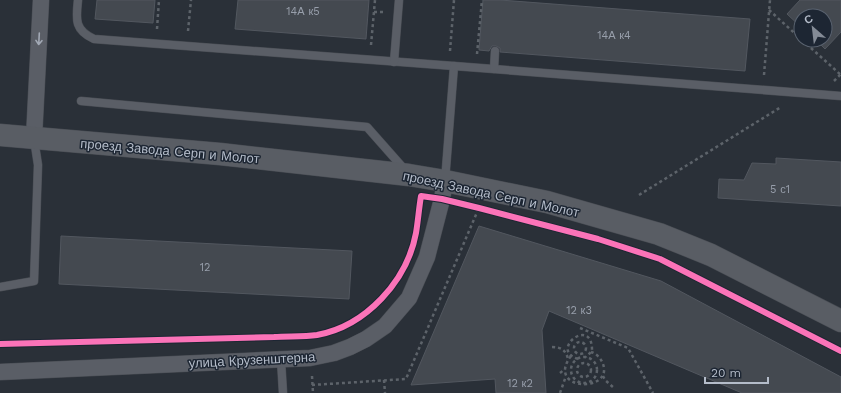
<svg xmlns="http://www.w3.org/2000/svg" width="841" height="393" font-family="'Work Sans',sans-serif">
<rect width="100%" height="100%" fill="#2a3038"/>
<!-- building -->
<g fill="#444950" stroke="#52575f">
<path d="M97 0H155L153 23 95 19Z"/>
<path d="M238 0H369L366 39 235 29Z"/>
<path d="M483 0H500L750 19 745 71 500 52V48L496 46H492L489 51 479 50Z"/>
<path d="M800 0H841V32L825 49 816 40H825V16H801V27L787 14Z"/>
<path d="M776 158 841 162V206L718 198 719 179 744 180 752 163 776 164Z"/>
<path d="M479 226 661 281 841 377V393H742L549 311 542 330 546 393H496L495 379 411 385Z"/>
<path d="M61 236 352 251 349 299 59 284Z"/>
</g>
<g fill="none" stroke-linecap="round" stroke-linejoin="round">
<defs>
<g id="lane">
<path d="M78 0C76 19 74 30 94 39L454 66 445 181"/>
<path d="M394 62 399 0"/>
<path d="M454 66 841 96"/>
<path d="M494 69 495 51"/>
<path d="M81 101 367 127 405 170"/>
<path d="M0 287 34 281 38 165 34 139"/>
<path d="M281 360 283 393"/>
</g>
<g id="street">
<path d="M34 138 41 0"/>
<path d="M0 372 310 358 334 353 350 347 366 339 385 326 409 298 427 257 442 199 445 181"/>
</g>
<path id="secondary" d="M0 135 220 154 409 175 445 181 547 202 659 234 711 255 841 321"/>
</defs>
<!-- lane casing -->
<use href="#lane" stroke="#484c53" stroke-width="9"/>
<!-- street casing -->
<use href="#street" stroke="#484c53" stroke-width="17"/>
<!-- secondary casing -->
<use href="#secondary" stroke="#484c53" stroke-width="23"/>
<!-- path -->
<g stroke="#5d636a" stroke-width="2.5" stroke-dasharray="3 3" stroke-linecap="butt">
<path d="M769 10 801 39"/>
<path d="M374 12H383"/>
<path d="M157 29 159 0"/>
<path d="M188 31 191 0"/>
<path d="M802 40 841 75"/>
<path d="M371 45 375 0"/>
<path d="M450 51 454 0"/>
<path d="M477 54 482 0"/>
<path d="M764 75 770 0"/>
<path d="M834 81 841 74"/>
<path d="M639 195 781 107"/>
<path d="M580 328 628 348 653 393"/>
<circle cx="580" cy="348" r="6"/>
<path d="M552 347C561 347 566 350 568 359"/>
<path d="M571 356C546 389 607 393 604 368 603 361 598 354 591 352"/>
<circle cx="584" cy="370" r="13"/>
<path d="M578 359C548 350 593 315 592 351L586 357"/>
<circle cx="584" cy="370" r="7"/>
<path d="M560 373 565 369"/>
<path d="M312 376 313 393"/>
<path d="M603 376 605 380 614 388"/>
<path d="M384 380 385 393"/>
<path d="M312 385 406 379 478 210"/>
<path d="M560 393 566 376"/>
</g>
<!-- lane -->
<use href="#lane" stroke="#5a5e66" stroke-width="8"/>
<!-- street -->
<use href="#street" stroke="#5a5e66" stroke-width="16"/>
<!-- secondary -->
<use href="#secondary" stroke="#595d64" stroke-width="22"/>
<defs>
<path id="cycleway" d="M0 344 274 337C288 336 303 337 317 335 366 326 407 281 416 233 418 221 419 208 421 196L442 199 479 208 598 239 660 259 841 351"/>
</defs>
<!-- cycleway casing -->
<use href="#cycleway" stroke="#1d2633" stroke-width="8"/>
<!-- cycleway -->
<use href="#cycleway" stroke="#fb73b8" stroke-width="6"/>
</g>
<!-- one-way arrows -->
<defs><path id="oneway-shaft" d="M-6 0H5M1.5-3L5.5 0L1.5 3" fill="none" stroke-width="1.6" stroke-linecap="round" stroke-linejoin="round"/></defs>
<use stroke="#a2a9b5" href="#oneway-shaft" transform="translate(39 39) rotate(93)"/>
<g text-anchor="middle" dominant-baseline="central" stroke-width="3" stroke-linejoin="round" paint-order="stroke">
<!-- number labels -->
<g font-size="11" fill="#989fab">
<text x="303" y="11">14А к5</text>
<text x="614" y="35">14А к4</text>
<text x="780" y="189">5 с1</text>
<text x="205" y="267">12</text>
<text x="579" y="310">12 к3</text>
<text x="520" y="383">12 к2</text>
</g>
<!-- street labels -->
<g font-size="13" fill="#b4bcc9" stroke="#1d2633">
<text transform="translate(170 151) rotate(5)">проезд Завода Серп и Молот</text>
<text transform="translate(491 194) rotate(12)">проезд Завода Серп и Молот</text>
<text transform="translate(252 360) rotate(-3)">улица Крузенштерна</text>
</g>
</g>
<!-- north arrow -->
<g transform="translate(813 28) rotate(332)"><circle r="19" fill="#1d2633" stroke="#59626f"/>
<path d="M0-3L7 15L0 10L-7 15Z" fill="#848b96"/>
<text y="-6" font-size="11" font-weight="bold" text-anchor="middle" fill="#b4bcc9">С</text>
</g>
<!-- scale -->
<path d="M705 377v6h63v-6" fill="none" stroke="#b4bcc9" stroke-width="2"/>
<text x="711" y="377" font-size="12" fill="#b4bcc9" stroke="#1d2633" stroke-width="3" paint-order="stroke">20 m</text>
</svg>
